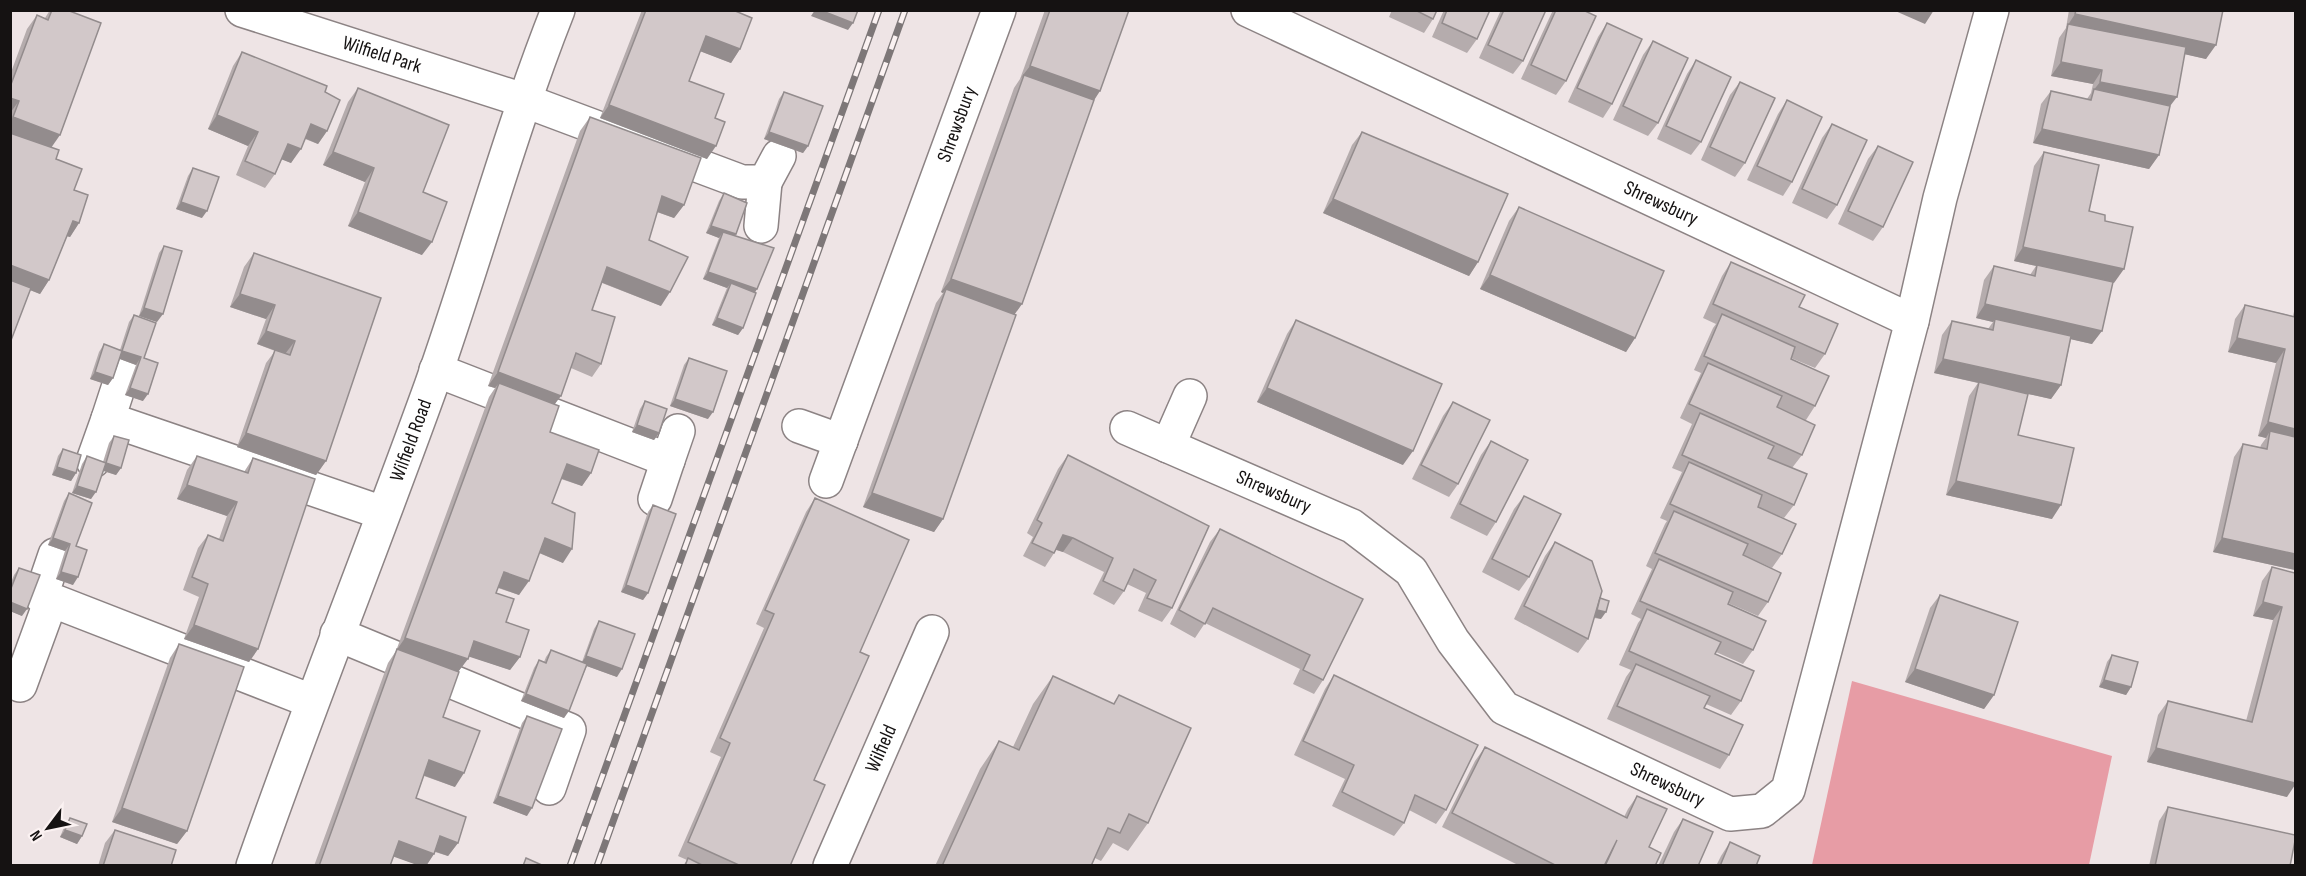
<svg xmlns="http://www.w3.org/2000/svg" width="2306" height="876" font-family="'Sofia Sans Condensed',sans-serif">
<rect width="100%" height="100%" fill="#eee4e5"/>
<!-- green -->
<path fill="#e79ca5" d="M1852 681 2112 756 2089 865H1812Z"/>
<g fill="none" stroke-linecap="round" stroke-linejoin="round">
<defs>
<g id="minor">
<path id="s1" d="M242 10 523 100 742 182H765L779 156"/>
<path id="s2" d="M1248 10 1912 321"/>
<path d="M761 226 765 182"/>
<path d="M125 367 108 419 383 513"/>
<path d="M436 370 668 460 678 431"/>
<path d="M799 426 841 441"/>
<path id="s3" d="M1127 428 1352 526 1411 571 1453 641 1504 708 1730 814 1762 811 1788 790 1912 321 1940 198 1992 10"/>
<path d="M1168 446 1190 396"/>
<path d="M93 461 108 419"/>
<path id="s4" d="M826 481 999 10"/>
<path d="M655 499 668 460"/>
<path d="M55 555 41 596 311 701"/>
<path d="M337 634 569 730 549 788"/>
<path d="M20 685 51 600"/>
<path id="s5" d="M253 866C309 705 373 547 431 386 475 262 509 134 558 10"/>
<path id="s6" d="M830 866 932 632"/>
</g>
</defs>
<!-- minor casing -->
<use href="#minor" stroke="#8c8384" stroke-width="36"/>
<!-- minor -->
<use href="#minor" stroke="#fff" stroke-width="33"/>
<defs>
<g id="rail">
<path d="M570 866 879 10"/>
<path d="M597 866 905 10"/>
</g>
</defs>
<!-- rail casing -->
<use href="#rail" stroke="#7d7778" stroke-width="7"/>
<!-- rail -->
<use href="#rail" stroke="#fbf2f2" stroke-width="4.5" stroke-dasharray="14" stroke-linecap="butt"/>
</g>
<!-- wall -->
<g fill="#b5acad">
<path d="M50 10H67L51 147 56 159 74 190 79 223 70 237 67 236 49 280 40 294 30 290 10 343V75L27 29 37 15 45 18Z"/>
<path d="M642 10H733L740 49 731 63 700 51 689 81 715 118 707 159 600 118Z"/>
<path d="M1045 10H1129L1094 100 1022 304 1014 314 943 519 934 532 863 507 936 303 943 293 941 292 1014 88 1020 79Z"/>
<path d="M1392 10H1437L1433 19 1424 33 1389 17Z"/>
<path d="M1444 10H1490L1477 39 1467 53 1432 37Z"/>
<path d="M1501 10H1546L1523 61 1513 74 1479 58Z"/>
<path d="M1553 10H1583L1566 81 1556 95 1521 79Z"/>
<path d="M2069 10H2223L2206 59 2185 54 2170 107 2159 155 2149 169 2033 143 2041 104 2051 91 2087 99 2091 93 2093 84 2051 76 2059 38 2066 28Z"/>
<path d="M1607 23 1612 104 1603 118 1568 102 1598 37Z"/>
<path d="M1653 41 1658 123 1648 136 1613 120 1643 55Z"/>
<path d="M242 52 325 92 327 131 318 144 305 139 291 163 282 159 275 174 265 188 236 175 248 146 208 129 233 66Z"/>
<path d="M1696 60 1701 142 1691 155 1657 139 1687 74Z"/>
<path d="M1740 82 1745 163 1735 177 1701 160 1730 95Z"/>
<path d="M358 88 423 192 422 255 348 226 365 182 323 165 348 102Z"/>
<path d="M784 92 808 146 803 153 764 139 779 99Z"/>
<path d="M1787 100 1792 182 1783 196 1747 180 1778 114Z"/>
<path d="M590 117 684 205 674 218 657 212 649 240 661 306 602 283 592 310 601 364 592 377 571 368 555 404 550 432 591 473 582 486 561 479 552 503 563 563 539 553 519 595 498 588 496 593 506 622 520 657 510 670 469 656 458 672 443 717 455 787 424 776 416 798 458 843 448 856 435 852 426 866H420L394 856 390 866H314L388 663 396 651 489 397 495 388 488 386 580 131Z"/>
<path d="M1832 124 1837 205 1827 219 1792 203 1822 138Z"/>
<path d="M1362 132 1478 262 1469 276 1323 213 1352 145Z"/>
<path d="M1878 146 1883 227 1873 241 1838 224 1868 159Z"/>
<path d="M2044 152 2089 211 2105 221 2114 283 2113 282 2092 344 2071 339 2061 385 2051 399 2028 394 2018 435 2052 519 1946 495 1969 396 1978 383 1934 373 1942 335 1952 321 1988 329 1993 322 1976 318 1984 280 1994 266 2030 275 2036 266 2014 261 2034 166Z"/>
<path d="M193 168 202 218 176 209 188 176Z"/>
<path d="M724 193 736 234 735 236 757 289 755 292 743 328 738 335 712 325 727 288 703 279 719 238 706 233 719 201Z"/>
<path d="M1519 207 1635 338 1626 352 1480 289 1509 221Z"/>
<path d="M164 246 157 322 139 316 159 253Z"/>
<path d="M254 253 381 298 326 461 316 475 237 447 266 363 275 351 257 344 266 319 230 307 244 267Z"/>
<path d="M1731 262 1799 307 1825 354 1815 368 1791 358V359L1815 406 1806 420 1802 455 1792 468 1794 505 1784 518 1758 507 1782 554 1772 568 1743 555 1768 602 1758 616 1728 603V604L1753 650 1743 664 1716 652 1715 654 1741 701 1731 715 1706 704 1704 708 1729 755 1720 769 1607 719 1626 677 1631 670 1619 665 1638 623 1641 619 1631 614 1652 569 1646 566 1665 524 1667 521 1660 518 1682 472 1672 468 1692 424 1680 418 1701 373 1694 370 1713 328 1716 324 1703 318 1722 276Z"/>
<path d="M2245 305 2293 316 2295 307V570L2213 552 2234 457 2243 444 2260 448 2261 445 2266 438 2258 436 2276 363 2228 352 2235 319Z"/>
<path d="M134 315 144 358 143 401 125 395 136 365 120 359 113 378 108 385 90 379 99 352 104 344 120 350 129 322Z"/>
<path d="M1296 320 1403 465 1257 402 1287 334Z"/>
<path d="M689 358 708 419 670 406 684 365Z"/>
<path d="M645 401 659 433 654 440 632 432 640 409Z"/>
<path d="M1453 402 1458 484 1449 497 1412 479 1443 416Z"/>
<path d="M114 436 121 468 116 475 103 471 91 499 72 493 82 464 87 456 103 462 109 443Z"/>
<path d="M1491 441 1496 522 1487 536 1450 518 1481 455Z"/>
<path d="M63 449 76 473 71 481 52 475 58 456Z"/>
<path d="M1068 455 1209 526 1172 608 1162 622 1138 611 1146 593 1127 584 1124 591 1114 605 1093 594 1104 572 1063 552 1056 550 1045 567 1023 556 1033 537 1027 533 1058 469Z"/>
<path d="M197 456 244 472 253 458 258 649 249 662 184 639 199 597 183 590 198 548 208 535 219 539 227 516 177 499 187 470Z"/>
<path d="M69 493 76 546 73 585 56 579 65 551 48 545 64 501Z"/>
<path d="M1524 496 1529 577 1519 591 1482 572 1514 509Z"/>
<path d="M815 498 860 652 814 780 790 866H683L687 860 678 856 721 757 710 752 764 628 756 624 806 512Z"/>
<path d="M653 505 648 593 643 600 621 592 648 512Z"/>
<path d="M1220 529 1363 599 1323 680 1314 694 1293 684 1300 669 1205 623 1195 638 1170 624 1210 542Z"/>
<path d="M1555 542 1600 598 1601 619 1594 618 1588 639 1578 653 1514 619 1545 556Z"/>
<path d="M2272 567 2295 573 2287 797 2147 762 2158 715 2168 701 2246 721 2273 620 2253 616 2262 581Z"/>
<path d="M19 568 22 616 10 611V585L14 575Z"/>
<path d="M1940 595 1994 695 1984 709 1905 682 1930 608Z"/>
<path d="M599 621 617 677 587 666 564 718 521 701 534 668 539 660 544 662 546 657 551 650 582 662 594 629Z"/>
<path d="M179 644 187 831 177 844 112 822 170 658Z"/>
<path d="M2112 655 2131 687 2126 695 2099 687 2107 662Z"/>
<path d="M1334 675 1446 810 1436 824 1409 810 1404 823 1394 836 1332 806 1345 779 1294 755 1325 689Z"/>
<path d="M1053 676 1113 704 1119 695 1148 823 1128 851 1113 843 1101 861 1095 858 1091 866H935L980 769 999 741 1013 747 1033 704Z"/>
<path d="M527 716V816L493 803 522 723Z"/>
<path d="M1485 747 1624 817 1628 809 1637 796 1649 847 1655 866H1520L1442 827 1475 761Z"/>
<path d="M2168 807 2290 866H2149L2159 821Z"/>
<path d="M70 818 82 836 77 844 60 837 65 825Z"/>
<path d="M1683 819 1698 866H1658L1674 832Z"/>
<path d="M115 830 171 866H98L105 843Z"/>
<path d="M1730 842 1756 866H1716L1721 856Z"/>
</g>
<!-- shaded-wall -->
<g fill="#938c8d">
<path d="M815 10H820L853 23 848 30 811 16Z"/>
<path d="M1893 10H1934L1925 24Z"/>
<path d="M2075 14 2216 45 2206 59 2068 28V24L2066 28Z"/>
<path d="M706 36 740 49 731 63 697 50Z"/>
<path d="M2061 62 2102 70 2093 84 2051 76Z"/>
<path d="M1030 66 1100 91 1091 105 1024 75 1020 79Z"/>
<path d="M2100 82 2177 97 2167 110 2093 91Z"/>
<path d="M10 98 19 101 10 113Z"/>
<path d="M609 105 716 146 707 159 600 118Z"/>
<path d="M217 115 258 132 248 146 208 129Z"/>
<path d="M13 117 60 135 51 148 10 134V121Z"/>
<path d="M311 124 327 131 318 144 302 137Z"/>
<path d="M2042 129 2159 155 2149 169 2033 143Z"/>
<path d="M769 132 808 146 803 153 764 139Z"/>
<path d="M288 144 301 149 291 163 278 158Z"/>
<path d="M333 152 374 168 365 182 323 165Z"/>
<path d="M662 196 684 205 674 218 652 210Z"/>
<path d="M1333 199 1478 262 1469 276 1323 213Z"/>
<path d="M181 202 207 211 202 218 176 209Z"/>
<path d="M358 212 432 242 422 255 348 226Z"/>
<path d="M73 221 79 223 70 237 63 235Z"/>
<path d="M711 226 736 234 731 241 723 232 719 238 706 233Z"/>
<path d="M2023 247 2124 269 2114 283 2014 261Z"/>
<path d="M10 265 49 280 40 294 10 282Z"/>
<path d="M607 267 670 292 661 306 598 281Z"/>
<path d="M708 272 757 289 752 297 731 283 727 288 703 279Z"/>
<path d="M1490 275 1635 338 1626 352 1480 289Z"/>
<path d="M951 279 1022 304 1012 318 946 289 943 293 941 292Z"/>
<path d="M240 294 275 305 266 319 230 307Z"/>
<path d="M1985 304 2102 331 2092 344 1995 322V319L1993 322 1976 318Z"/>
<path d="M144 308 163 314 157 322 139 316Z"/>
<path d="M717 318 743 328 738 335 712 325Z"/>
<path d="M266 331 295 341 285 354 257 344Z"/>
<path d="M2237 338 2285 349 2276 363 2228 352Z"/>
<path d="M122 351 141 357 136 365 117 358Z"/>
<path d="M1943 359 2061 385 2051 399 1934 373Z"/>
<path d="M95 372 113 378 108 385 90 379Z"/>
<path d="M498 372 561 396 551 409 499 383 495 388 488 386Z"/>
<path d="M130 388 148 394 143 401 125 395Z"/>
<path d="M1267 388 1413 451 1403 465 1257 402Z"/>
<path d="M675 399 713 412 708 419 670 406Z"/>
<path d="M2268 422 2295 429V445L2270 431 2266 438 2258 436Z"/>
<path d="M637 425 659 433 654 440 632 432Z"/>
<path d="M246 433 326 461 316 475 237 447Z"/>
<path d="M106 463 121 468 116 475 101 470Z"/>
<path d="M567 464 591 473 582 486 557 477Z"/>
<path d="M57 467 76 473 71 481 52 475Z"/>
<path d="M1956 481 2061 505 2052 519 1946 495Z"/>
<path d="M187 485 237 502 227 516 177 499Z"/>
<path d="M77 486 96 492 91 499 72 493Z"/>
<path d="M872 493 943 519 934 532 863 507Z"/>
<path d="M1063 535 1073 538 1063 552 1054 549Z"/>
<path d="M53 538 70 544 65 551 48 545Z"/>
<path d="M545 538 572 549 563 563 535 551Z"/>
<path d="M2222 538 2295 554V570L2213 552Z"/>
<path d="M61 572 78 577 73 585 56 579Z"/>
<path d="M504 572 529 581 519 595 494 586Z"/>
<path d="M626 585 648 593 643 600 621 592Z"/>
<path d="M10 602 27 609 22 616 10 611Z"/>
<path d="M2263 602 2282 607 2273 620 2253 616Z"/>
<path d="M1595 609 1606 612 1601 619 1590 616Z"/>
<path d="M194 625 258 649 249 662 184 639Z"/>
<path d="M405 638 468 659 458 672 397 649 396 651Z"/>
<path d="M474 641 520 657 510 670 464 655Z"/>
<path d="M586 656 622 669 617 677 581 664Z"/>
<path d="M1915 669 1994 695 1984 709 1905 682Z"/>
<path d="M2104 680 2131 687 2126 695 2099 687Z"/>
<path d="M526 694 569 711 564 718 521 701Z"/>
<path d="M2156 748 2295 783V785L2287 797 2147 762Z"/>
<path d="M429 760 464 773 455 787 420 774Z"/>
<path d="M498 796 532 808 527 816 493 803Z"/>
<path d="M122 808 187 831 177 844 112 822Z"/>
<path d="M65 830 82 836 77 844 60 837Z"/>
<path d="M440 836 458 843 448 856 431 850Z"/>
<path d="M399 841 434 854 426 866H420L389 855Z"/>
</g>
<!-- building -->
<g fill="#d2c8c9" stroke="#938c8d" stroke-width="1.5">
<path d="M52 10H67L101 23 60 135 13 117 19 101 10 98V87L37 15 48 20Z"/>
<path d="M646 10H733L752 18 740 49 706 36 689 81 724 94 715 118 725 122 716 146 609 105Z"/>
<path d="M820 10H858L853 23Z"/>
<path d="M1050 10H1129L1100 91 1030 66Z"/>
<path d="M1415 10H1437L1433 19Z"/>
<path d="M1447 10H1490L1477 39 1442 23Z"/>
<path d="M1504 10H1546L1523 61 1488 45Z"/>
<path d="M1556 10H1583L1596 16 1566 81 1531 65Z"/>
<path d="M2076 10H2223L2216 45 2075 14Z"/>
<path d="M1607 23 1642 39 1612 104 1577 88Z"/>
<path d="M2068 24 2186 47 2177 97 2100 82 2102 70 2061 62Z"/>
<path d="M1653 41 1688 58 1658 123 1623 106Z"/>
<path d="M242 52 327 86 325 92 340 100 327 131 311 124 301 149 288 144 275 174 245 161 258 132 217 115Z"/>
<path d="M1696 60 1731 77 1701 142 1666 126Z"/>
<path d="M1024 75 1094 100 1022 304 951 279Z"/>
<path d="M1740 82 1775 98 1745 163 1710 147Z"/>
<path d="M358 88 449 125 423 192 447 202 432 242 358 212 374 168 333 152Z"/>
<path d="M2094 89 2170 106 2159 155 2042 129 2051 91 2091 100Z"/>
<path d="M784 92 823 106 808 146 769 132Z"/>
<path d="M1787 100 1822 117 1792 182 1757 166Z"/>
<path d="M590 117 701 158 684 205 662 196 649 240 688 257 670 292 607 267 592 310 615 317 601 364 576 353 561 396 498 372Z"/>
<path d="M1832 124 1867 140 1837 205 1802 189Z"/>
<path d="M1362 132 1508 194 1478 262 1333 199Z"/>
<path d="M10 133 59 150 56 159 82 169 74 190 88 195 79 223 73 221 49 280 10 265Z"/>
<path d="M1878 146 1913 162 1883 227 1848 211Z"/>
<path d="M2044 152 2099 165 2089 211 2105 215V221L2133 227 2124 269 2023 247Z"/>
<path d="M193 168 219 177 207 211 181 202Z"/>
<path d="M724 193 747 203 736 234 711 226Z"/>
<path d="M1519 207 1664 271 1635 338 1490 275Z"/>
<path d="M723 232 774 248 757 289 708 272Z"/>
<path d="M164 246 182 251 163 314 144 308Z"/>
<path d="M254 253 381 298 326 461 246 433 275 350 290 355 295 341 266 331 275 305 240 294Z"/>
<path d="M1731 262 1805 295 1799 307 1838 324 1825 354 1713 304Z"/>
<path d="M2037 265 2113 282 2102 331 1985 304 1994 266 2035 276Z"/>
<path d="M10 280 31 288 10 343Z"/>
<path d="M731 283 756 293 743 328 717 318Z"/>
<path d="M946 289 1016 315 943 519 872 493Z"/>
<path d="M2245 305 2295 317V429L2268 422 2285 349 2237 338Z"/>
<path d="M1722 314 1795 347 1791 359 1829 376 1815 406 1704 356Z"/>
<path d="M134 315 156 323 144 358 158 363 148 394 130 388 141 357 122 351Z"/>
<path d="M1995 319 2071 336 2061 385 1943 359 1952 321 1993 330Z"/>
<path d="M1296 320 1442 384 1413 451 1267 388Z"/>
<path d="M104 344 122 351 113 378 95 372Z"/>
<path d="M689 358 727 371 713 412 675 399Z"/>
<path d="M1708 363 1782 396 1777 407 1815 425 1802 455 1689 404Z"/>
<path d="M1979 382 2028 394 2018 435 2074 448 2061 505 1956 481Z"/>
<path d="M499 383 559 406 550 432 599 450 591 473 567 464 552 503 575 513 572 549 545 538 529 581 504 572 496 593 514 599 506 622 529 630 520 657 474 641 468 659 405 638Z"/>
<path d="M645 401 667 409 659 433 637 425Z"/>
<path d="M1453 402 1490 420 1458 484 1421 465Z"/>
<path d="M1700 413 1774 446 1768 458 1807 474 1794 505 1682 455Z"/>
<path d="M2270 431 2295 437V554L2222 538 2243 444 2267 449Z"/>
<path d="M114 436 129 440 121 468 106 463 96 492 77 486 87 456 106 463Z"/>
<path d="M1491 441 1528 460 1496 522 1460 504Z"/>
<path d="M63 449 81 455 76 473 57 467Z"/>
<path d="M1068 455 1209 526 1172 608 1147 598 1156 580 1134 569 1124 591 1103 581 1113 558 1073 538 1063 535 1054 553 1032 543 1042 523 1037 520Z"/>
<path d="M197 456 248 473 253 458 315 479 258 649 194 625 208 584 192 577 208 535 223 541 237 502 187 485Z"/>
<path d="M1689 462 1762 495 1758 507 1796 524 1782 554 1670 504Z"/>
<path d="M69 493 92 503 76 546 87 550 78 577 61 572 70 544 53 538Z"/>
<path d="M1524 496 1561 514 1529 577 1492 559Z"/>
<path d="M815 498 909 540 860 652 869 656 814 780 825 785 790 866H741L688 842 730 743 720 738 774 614 765 610Z"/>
<path d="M653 505 676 514 648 593 626 585Z"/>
<path d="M1674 511 1748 544 1743 555 1781 573 1768 602 1655 553Z"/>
<path d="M1220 529 1363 599 1323 680 1303 670 1310 655 1213 608 1205 624 1179 610Z"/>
<path d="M1555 542 1592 561 1602 591 1588 639 1524 606Z"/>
<path d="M1659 559 1733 592 1728 604 1766 621 1753 650 1640 601Z"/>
<path d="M2272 567 2295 573V783L2156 748 2168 701 2252 722 2282 607 2263 602Z"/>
<path d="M19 568 40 575 27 609 10 602V591Z"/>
<path d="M1940 595 2018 622 1994 695 1915 669Z"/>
<path d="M1600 598 1609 601 1606 612 1597 610Z"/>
<path d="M1647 609 1721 642 1715 654 1754 671 1741 701 1629 651Z"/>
<path d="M599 621 635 634 622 669 586 656Z"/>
<path d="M179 644 244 667 187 831 122 808Z"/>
<path d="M397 649 459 672 443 717 480 731 464 773 429 760 416 798 466 817 458 843 440 836 434 854 399 841 390 866H319Z"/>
<path d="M551 650 587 664 569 711 526 694 539 660 546 663Z"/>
<path d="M2112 655 2138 662 2131 687 2104 680Z"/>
<path d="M1636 664 1710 696 1704 708 1743 725 1729 755 1617 706Z"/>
<path d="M1334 675 1478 745 1446 810 1415 795 1404 823 1342 792 1354 765 1303 741Z"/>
<path d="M1053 676 1114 704 1119 695 1191 728 1148 823 1129 814 1120 833 1108 828 1091 866H942L999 741 1019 750Z"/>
<path d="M527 716 562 729 532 808 498 796Z"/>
<path d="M1485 747 1627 818 1637 796 1667 809 1649 847 1661 853 1655 866H1605L1617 840 1604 866H1557L1452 813Z"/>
<path d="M2168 807 2295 835V841L2290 866H2155Z"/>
<path d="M70 818 87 824 82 836 65 830Z"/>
<path d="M1683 819 1713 832 1698 866H1662Z"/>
<path d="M115 830 176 850 171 866H103Z"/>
<path d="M1730 842 1760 856 1756 866H1720Z"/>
<path d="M526 858 544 866H523Z"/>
<path d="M688 858 704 866H685Z"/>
</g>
<g text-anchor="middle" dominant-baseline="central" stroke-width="5" stroke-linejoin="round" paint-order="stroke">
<!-- street labels -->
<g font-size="20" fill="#151212" stroke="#fbf2f2">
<text stroke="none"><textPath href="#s1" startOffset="147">Wilfield Park</textPath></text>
<text stroke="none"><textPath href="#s4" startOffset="380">Shrewsbury</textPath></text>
<text stroke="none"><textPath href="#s2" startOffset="456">Shrewsbury</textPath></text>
<text stroke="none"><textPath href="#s5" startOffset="454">Wilfield Road</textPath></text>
<text stroke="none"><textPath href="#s3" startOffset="160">Shrewsbury</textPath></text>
<text stroke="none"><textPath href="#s6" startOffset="128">Wilfield</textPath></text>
<text stroke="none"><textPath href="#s3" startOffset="666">Shrewsbury</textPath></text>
</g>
</g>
<!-- border -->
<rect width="2306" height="876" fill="none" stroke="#151212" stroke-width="24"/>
<!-- north arrow -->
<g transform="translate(48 828) rotate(238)" stroke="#fbf2f2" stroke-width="4.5" paint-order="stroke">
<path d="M0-4.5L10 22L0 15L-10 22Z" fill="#151212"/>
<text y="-9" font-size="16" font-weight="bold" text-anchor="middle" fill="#151212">N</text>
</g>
</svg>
